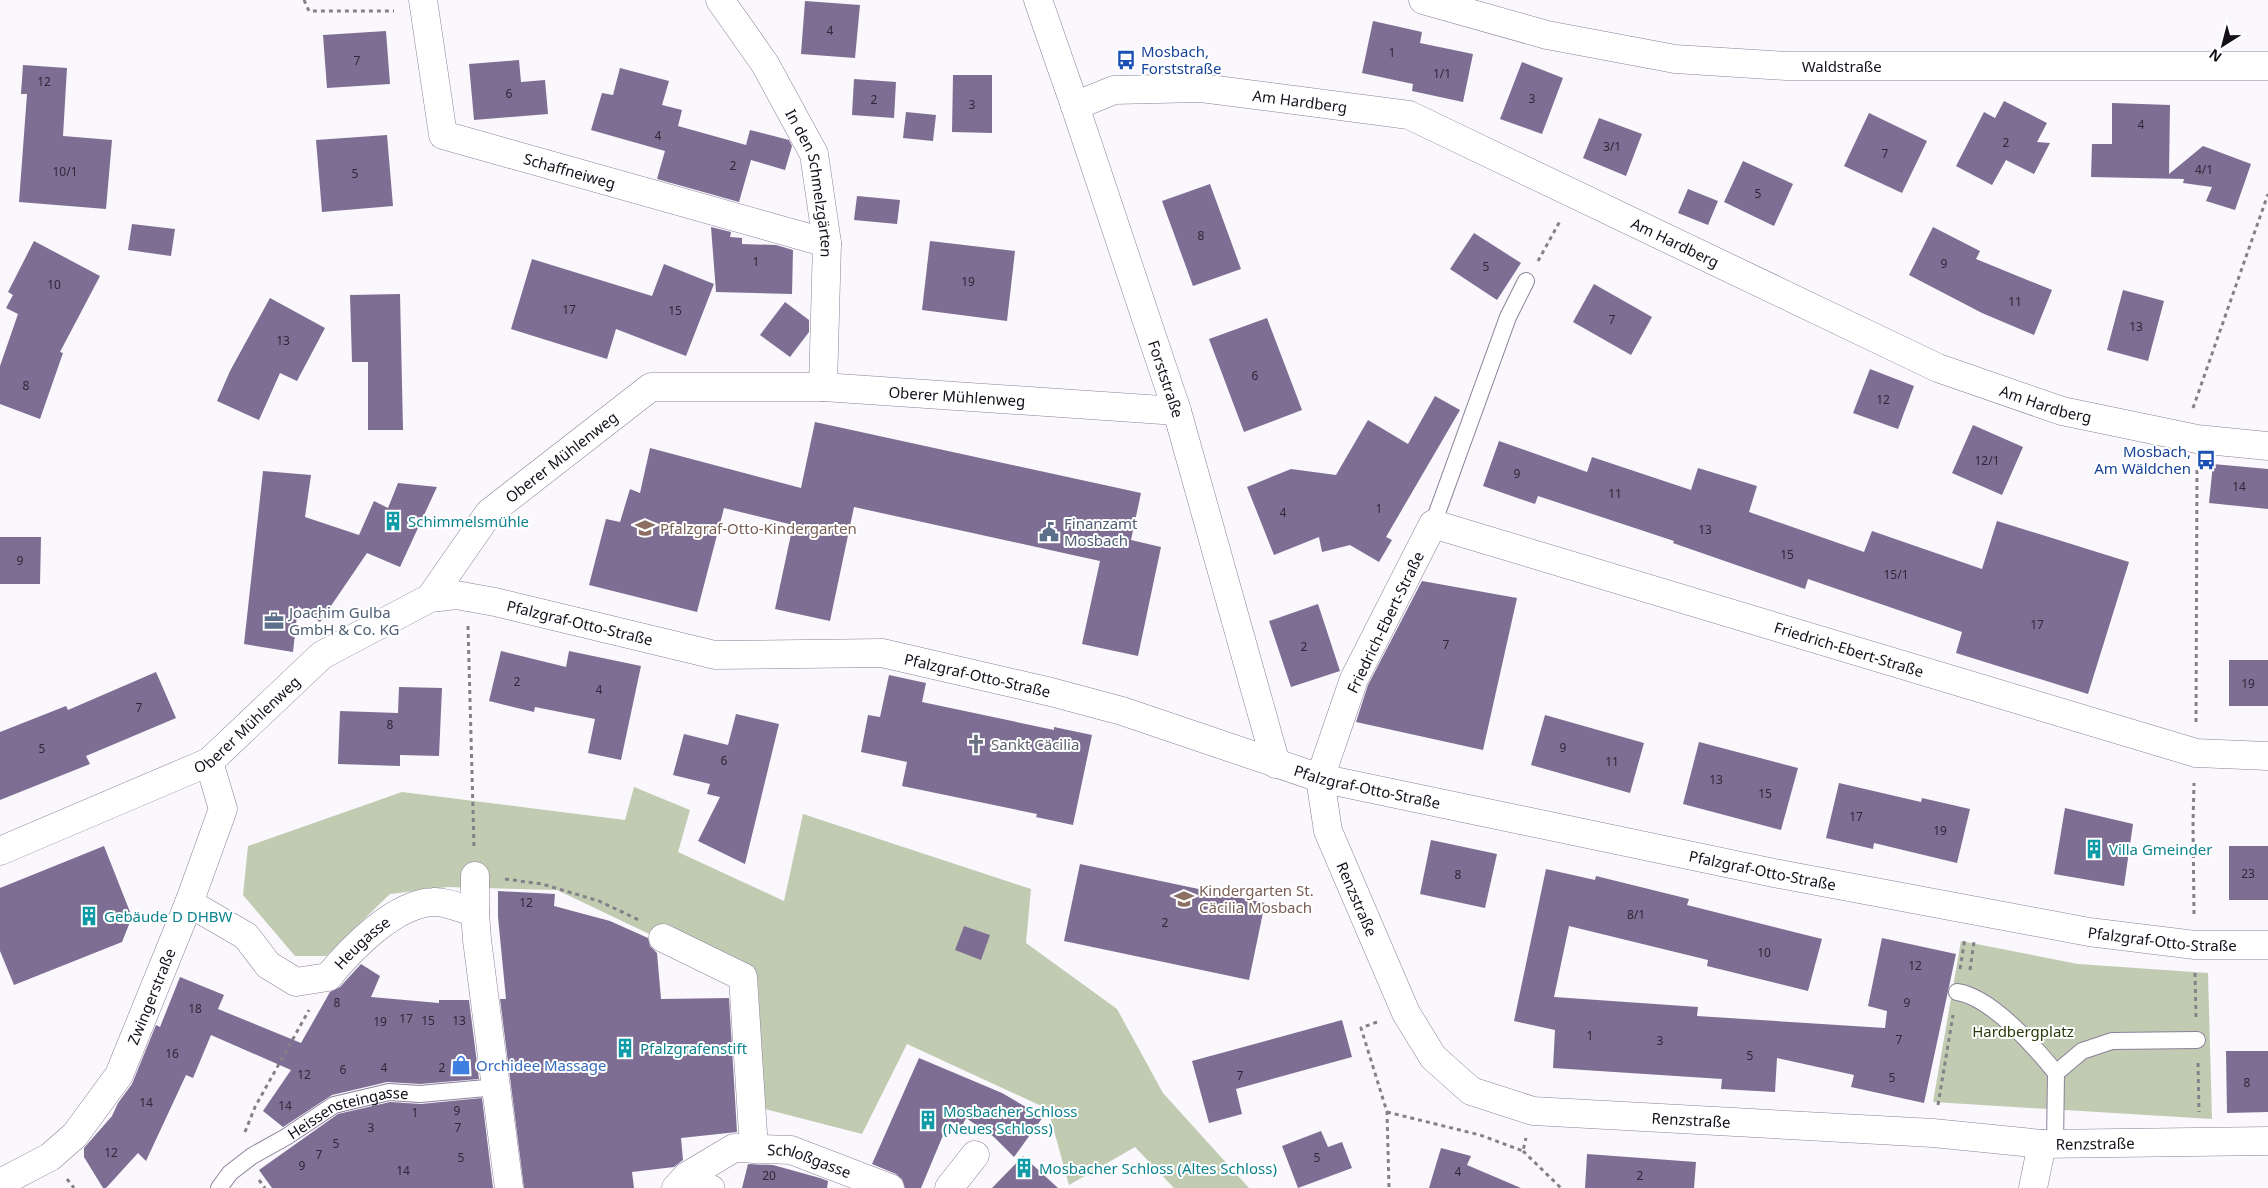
<svg xmlns="http://www.w3.org/2000/svg" width="2268" height="1188" font-family="'Noto Sans',sans-serif">
<rect width="100%" height="100%" fill="#faf7fd"/>
<!-- green -->
<g fill="#c1cbb2">
<path d="M634 787 690 810 678 852 784 901 803 814 1031 889 1026 943 1117 1009 1163 1093 1249 1188H1174L1135 1147 1069 1185 1048 1109 907 1044 862 1134 765 1109 758 986 557 890 448 887 390 894 326 956H295L243 895 248 846 402 792 625 820Z"/>
<path d="M1961 941 2078 964 2208 973 2212 1119 1933 1102Z"/>
</g>
<!-- building -->
<g fill="#7e6e93">
<path d="M805 1 860 5 855 58 801 54Z"/>
<path d="M1373 21 1422 32 1420 43 1473 54 1463 102 1412 91 1413 84 1362 73Z"/>
<path d="M386 31 390 84 327 88 323 35Z"/>
<path d="M519 60 521 82 545 80 548 114 474 120 469 64Z"/>
<path d="M1522 62 1563 78 1542 134 1500 119Z"/>
<path d="M23 65 67 68 63 136 112 140 106 209 19 202 27 94H21Z"/>
<path d="M620 68 669 81 662 105 682 110 678 126 746 145 750 130 789 140 792 146 785 170 751 160 739 202 657 179 665 151 591 130 602 93 613 95Z"/>
<path d="M953 75H992V133L952 132Z"/>
<path d="M854 79 896 82 894 118 852 115Z"/>
<path d="M2004 101 2047 123 2037 142 2050 143 2034 174 2006 160 1992 185 1956 166 1984 112 1995 118Z"/>
<path d="M2112 103 2170 105 2169 174 2203 146 2251 164 2235 210 2206 201 2212 187 2183 183 2184 179 2091 177 2092 144H2112Z"/>
<path d="M906 112 936 115 933 141 903 138Z"/>
<path d="M1869 113 1927 141 1902 193 1844 166Z"/>
<path d="M1599 118 1642 134 1626 176 1583 158Z"/>
<path d="M387 135 393 206 322 212 316 140Z"/>
<path d="M1743 161 1793 184 1774 226 1724 202Z"/>
<path d="M1210 184 1241 269 1193 286 1162 201Z"/>
<path d="M1688 189 1718 201 1708 225 1678 213Z"/>
<path d="M857 196 900 200 897 224 854 220Z"/>
<path d="M132 224 175 229 171 256 128 250Z"/>
<path d="M711 227 731 232 730 237 742 238V244L776 245 793 250 792 294 716 292Z"/>
<path d="M1933 227 1980 251 1976 259 2052 290 2034 335 1982 313 1909 275Z"/>
<path d="M1474 233 1521 263 1497 300 1450 269Z"/>
<path d="M34 241 100 276 60 352 63 353 40 419 0 404V366L18 314 6 308 13 295 8 292Z"/>
<path d="M930 241 1015 251 1007 321 922 310Z"/>
<path d="M532 259 652 296 664 264 714 284 686 356 616 329 607 359 511 329Z"/>
<path d="M1594 284 1652 317 1631 355 1573 322Z"/>
<path d="M2123 290 2164 301 2148 361 2107 350Z"/>
<path d="M400 294 403 430H368V362H352L350 295Z"/>
<path d="M270 298 325 328 297 381 280 373 259 420 217 401 230 371Z"/>
<path d="M785 302 809 320V332L790 357 760 335Z"/>
<path d="M1267 318 1302 410 1244 432 1209 339Z"/>
<path d="M1870 369 1914 386 1898 429 1853 413Z"/>
<path d="M1435 396 1460 410 1386 537 1392 540 1379 562 1350 545 1322 552 1319 537 1274 555 1247 487 1291 469 1336 475 1368 420 1408 444Z"/>
<path d="M815 422 1141 493 1131 540 1161 547 1138 656 1082 644 1100 561 854 507 830 621 775 609 793 525 724 508 697 612 589 585 606 519 620 522 630 489 640 493 650 448 801 488Z"/>
<path d="M1973 425 2023 447 2002 495 1952 473Z"/>
<path d="M1499 441 1587 472 1592 457 1691 490 1698 468 1757 486 1749 512 1864 552 1872 531 1982 569 1997 521 2129 562 2088 694 1956 653 1962 632 1808 579 1805 589 1673 543 1674 541 1538 496 1535 504 1483 486Z"/>
<path d="M2213 464 2268 469V509L2209 503Z"/>
<path d="M263 471 311 475 305 517 359 535 374 501 388 508 398 483 437 487 400 567 367 553 320 622 298 606 293 652 244 644Z"/>
<path d="M0 537H41L40 584H0Z"/>
<path d="M1422 581 1517 598 1483 750 1356 722 1368 685Z"/>
<path d="M1318 604 1340 671 1291 687 1269 621Z"/>
<path d="M501 651 566 667 569 651 641 666 621 760 588 753 595 719 535 707 534 712 489 701Z"/>
<rect x="2229" y="660" width="39" height="46"/>
<path d="M156 672 176 718 86 756 90 764 0 800V732L66 706 68 710Z"/>
<path d="M889 675 926 683 922 702 1054 730V727L1092 735 1073 825 1036 817 1037 814 902 786 907 762 861 752 868 715 880 717Z"/>
<path d="M399 687 442 688 439 756 400 755V766L338 764 340 711 398 713Z"/>
<path d="M736 714 779 724 745 864 698 841 720 797 707 794 710 784 673 775 684 734 728 745Z"/>
<path d="M1545 715 1644 743 1630 793 1531 765Z"/>
<path d="M1699 742 1798 768 1781 830 1683 804Z"/>
<path d="M1839 783 1921 802 1922 798 1970 809 1957 863 1874 843 1873 849 1826 838Z"/>
<path d="M2065 808 2133 824 2124 886 2054 874Z"/>
<path d="M1431 840 1497 854 1485 908 1420 894Z"/>
<path d="M104 846 132 917 122 942 14 985 0 951V888Z"/>
<rect x="2229" y="846" width="39" height="54"/>
<path d="M1080 864 1265 903 1249 980 1064 941Z"/>
<path d="M1546 869 1595 880 1596 876 1689 899 1687 905 1822 939 1808 991 1707 966 1708 960 1569 926 1554 997 1698 1007 1697 1016 1885 1028 1887 1011 1868 1006 1882 938 1956 954 1924 1103 1851 1087 1854 1075 1777 1058 1775 1092 1721 1089 1722 1079 1553 1068 1555 1030 1514 1021Z"/>
<path d="M498 891 555 894 554 906 610 921 648 938 650 946 657 953 661 999 729 998 737 1132 681 1138 683 1160 674 1167 632 1172 634 1188H524L500 999H506L498 917Z"/>
<path d="M964 926 990 935 981 960 955 950Z"/>
<path d="M361 964 380 976 371 997 439 1003V1000H469L479 1079 420 1084 387 1082 332 1095 283 1127 263 1111 291 1070 211 1035 193 1078 186 1075 146 1161 138 1153 106 1188H103L84 1157V1148L112 1116 118 1103 132 1084 156 1025 160 1027 180 977 224 995 218 1009 301 1043 330 992 340 987Z"/>
<path d="M1342 1020 1352 1057 1236 1089 1242 1114 1209 1123 1192 1061Z"/>
<path d="M2226 1051H2268V1112L2227 1113Z"/>
<path d="M919 1058 1002 1093 1043 1117 1014 1157 994 1137 966 1118 962 1126 949 1121 921 1188H905L902 1179 896 1174 872 1164Z"/>
<path d="M482 1098 493 1188H272L259 1170 338 1114 390 1102 421 1104Z"/>
<path d="M1321 1131 1328 1147 1342 1142 1352 1168 1298 1188 1282 1146Z"/>
<path d="M1441 1148 1471 1156 1467 1165 1521 1188H1429Z"/>
<path d="M1587 1154 1696 1162 1694 1188H1585Z"/>
<path d="M1023 1156 1058 1188H992Z"/>
<path d="M748 1164 773 1165 820 1178 828 1181 827 1188H742Z"/>
</g>
<g fill="none" stroke-linecap="round" stroke-linejoin="round">
<defs>
<g id="service">
<path d="M1433 524 1508 317 1526 281"/>
<path d="M1957 992C1991 997 2035 1047 2056 1073L2055 1145"/>
<path d="M2056 1073 2082 1051 2112 1041 2197 1040"/>
<path id="s1" d="M219 1188 230 1173 252 1156 286 1137 334 1105 389 1092 420 1094 497 1087"/>
</g>
<path id="pedestrian" d="M687 1176 712 1188"/>
<g id="minor">
<path id="s2" d="M423 0 443 135 827 243"/>
<path id="s3" d="M720 0 765 64 814 154 827 243 823 387"/>
<path id="s4" d="M1038 0 1075 106 1177 411 1276 764"/>
<path id="s5" d="M1423 0 1547 35 1675 59 1786 66H2268"/>
<path id="s6" d="M1075 106 1114 90 1201 88 1409 115 1938 368 2062 411 2197 439 2268 446"/>
<path id="s7" d="M430 598 489 513 651 387H823L1177 411"/>
<path id="s8" d="M2268 756 2196 753 1433 524 1354 679 1320 778 1328 831 1406 1013 1433 1057 1471 1091 1533 1111 1933 1133 2042 1144 2268 1141"/>
<path d="M475 876V912L477 940 509 1188"/>
<path id="s9" d="M189 903 246 936 268 965 296 982 328 977C351 949 394 904 433 902 445 901 462 909 475 912"/>
<path d="M663 938 743 977 754 1149"/>
<path id="s10" d="M0 1183 50 1157 75 1135 119 1075 189 903 223 809 209 762"/>
<path id="s11" d="M676 1188 687 1176 734 1148 791 1150 890 1188"/>
<path d="M949 1188 975 1155"/>
<path d="M2033 1188 2042 1144"/>
</g>
<g id="tertiary">
<path id="s12" d="M0 851 209 762 322 655 430 598 456 595 495 602 715 655 882 653 1051 692 1122 711 1320 778 1779 874 2089 932 2195 945H2268"/>
</g>
</defs>
<!-- service casing -->
<use href="#service" stroke="#8b809a" stroke-width="18"/>
<!-- pedestrian casing -->
<use href="#pedestrian" stroke="#8b809a" stroke-width="26"/>
<!-- minor casing -->
<use href="#minor" stroke="#8b809a" stroke-width="29"/>
<!-- tertiary casing -->
<use href="#tertiary" stroke="#8b809a" stroke-width="29"/>
<!-- path -->
<g stroke="#848088" stroke-width="3" stroke-dasharray="4 4" stroke-linecap="butt">
<path d="M304 0 309 11H394"/>
<path d="M1538 261 1560 221"/>
<path d="M2193 408 2268 194"/>
<path d="M468 626 474 847"/>
<path d="M2196 722 2197 468"/>
<path d="M505 879 542 884 599 901 639 920"/>
<path d="M2194 914 2193 823 2194 783"/>
<path d="M1960 969 1965 938"/>
<path d="M1970 970 1974 942"/>
<path d="M2195 973 2196 1017"/>
<path d="M1377 1022 1361 1028 1387 1112 1389 1188"/>
<path d="M2198 1063 2199 1112"/>
<path d="M1938 1105 1953 1015"/>
<path d="M1387 1112 1480 1135 1523 1151 1526 1138"/>
<path d="M245 1132 255 1107 309 1010"/>
<path d="M1523 1151 1561 1188"/>
<path d="M67 1179 74 1188"/>
<path d="M259 1180 265 1188"/>
</g>
<!-- service -->
<use href="#service" stroke="#fff" stroke-width="16"/>
<!-- pedestrian -->
<use href="#pedestrian" stroke="#fff" stroke-width="25"/>
<!-- minor -->
<use href="#minor" stroke="#fff" stroke-width="28"/>
<!-- tertiary -->
<use href="#tertiary" stroke="#fff" stroke-width="28"/>
</g>
<!-- icons -->
<defs>
<symbol id="bus-bare" viewBox="-9 -9 18 18"><path d="M-5-6H5V4H4V6H2V4H-2V6H-4V4H-5ZM-3.5-4V0h7V-4ZM-3.5 1.2v1.5H-2V1.2ZM2 1.2v1.5H3.5V1.2Z" fill="#1a4fb4" stroke="#fff" stroke-width="2.5" paint-order="stroke"/></symbol>
<symbol id="building-bare" viewBox="-9 -9 18 18"><path d="M-4-6H4V6H1V3H-1V6H-4ZM-2.5-4.3h1.7v1.8h-1.7ZM.8-4.3h1.7v1.8H.8ZM-2.5-1h1.7V.8h-1.7ZM.8-1h1.7V.8H.8Z" fill="#0f9aa8" stroke="#fff" stroke-width="2.5" paint-order="stroke"/></symbol>
<symbol id="school-bare" viewBox="-9 -9 18 18"><path d="M0-5L7-2L0 1L-7-2ZM-4 1L0 2.5L4 1V4Q0 6-4 4Z" fill="#8d6e63" stroke="#fff" stroke-width="2.5" paint-order="stroke"/></symbol>
<symbol id="civic-bare" viewBox="-9 -9 18 18"><path d="M-.6-6.5H3V-4.5H.6V-3L4-1V1h2V6H-6V1h2V-1L-.6-3ZM-1.2 2.5V6h2.4V2.5Z" fill="#5c6f8a" stroke="#fff" stroke-width="2.5" paint-order="stroke"/></symbol>
<symbol id="office-bare" viewBox="-9 -9 18 18"><path d="M-6-3h4V-5.5h4V-3h4V5H-6ZM-1-4.5V-3h2v-1.5ZM-6 0V1H6V0Z" fill="#5c6f8a" stroke="#fff" stroke-width="2.5" paint-order="stroke"/></symbol>
<symbol id="church-bare" viewBox="-9 -9 18 18"><path d="M-1.2-6h2.4v3.5h3.3v2.4h-3.3V6h-2.4V-.1h-3.3v-2.4h3.3Z" fill="#6b7280" stroke="#fff" stroke-width="2.5" paint-order="stroke"/></symbol>
<symbol id="shop-bare" viewBox="-9 -9 18 18"><path d="M-5-2.5h2.3a2.7 3.5 0 0 1 5.4 0H5L5.5 6h-11ZM-1.5-2.5h3a1.5 2.3 0 0 0-3 0Z" fill="#3f7fe0" stroke="#fff" stroke-width="2.5" paint-order="stroke"/></symbol>
</defs>
<g fill-rule="evenodd">
<use href="#bus-bare" x="1112" y="46" width="28" height="28"/>
<use href="#bus-bare" x="2192" y="446" width="28" height="28"/>
<use href="#building-bare" x="379" y="507" width="28" height="28"/>
<use href="#school-bare" x="631" y="514" width="28" height="28"/>
<use href="#civic-bare" x="1035" y="518" width="28" height="28"/>
<use href="#office-bare" x="260" y="607" width="28" height="28"/>
<use href="#church-bare" x="962" y="730" width="28" height="28"/>
<use href="#building-bare" x="2080" y="835" width="28" height="28"/>
<use href="#school-bare" x="1170" y="885" width="28" height="28"/>
<use href="#building-bare" x="75" y="902" width="28" height="28"/>
<use href="#building-bare" x="611" y="1034" width="28" height="28"/>
<use href="#shop-bare" x="447" y="1051" width="28" height="28"/>
<use href="#building-bare" x="914" y="1106" width="28" height="28"/>
<use href="#building-bare" x="1010" y="1154" width="28" height="28"/>
</g>
<g text-anchor="middle" dominant-baseline="central" stroke-width="4" stroke-linejoin="round" paint-order="stroke">
<!-- number labels -->
<g font-size="12" fill="#2e2838">
<text x="830" y="30">4</text>
<text x="1392" y="52">1</text>
<text x="357" y="60">7</text>
<text x="1442" y="73">1/1</text>
<text x="44" y="81">12</text>
<text x="509" y="93">6</text>
<text x="1532" y="98">3</text>
<text x="874" y="99">2</text>
<text x="972" y="104">3</text>
<text x="2141" y="124">4</text>
<text x="658" y="135">4</text>
<text x="2006" y="142">2</text>
<text x="1612" y="146">3/1</text>
<text x="1885" y="153">7</text>
<text x="733" y="165">2</text>
<text x="2204" y="169">4/1</text>
<text x="65" y="171">10/1</text>
<text x="355" y="173">5</text>
<text x="1758" y="193">5</text>
<text x="1201" y="235">8</text>
<text x="756" y="261">1</text>
<text x="1944" y="263">9</text>
<text x="1486" y="266">5</text>
<text x="968" y="281">19</text>
<text x="54" y="284">10</text>
<text x="2015" y="301">11</text>
<text x="569" y="309">17</text>
<text x="675" y="310">15</text>
<text x="1612" y="319">7</text>
<text x="2136" y="326">13</text>
<text x="283" y="340">13</text>
<text x="1255" y="375">6</text>
<text x="26" y="385">8</text>
<text x="1883" y="399">12</text>
<text x="1987" y="460">12/1</text>
<text x="1517" y="473">9</text>
<text x="2239" y="486">14</text>
<text x="1615" y="493">11</text>
<text x="1379" y="508">1</text>
<text x="1283" y="512">4</text>
<text x="1705" y="529">13</text>
<text x="1787" y="554">15</text>
<text x="20" y="560">9</text>
<text x="1896" y="574">15/1</text>
<text x="2037" y="624">17</text>
<text x="1446" y="644">7</text>
<text x="1304" y="646">2</text>
<text x="517" y="681">2</text>
<text x="2248" y="683">19</text>
<text x="599" y="689">4</text>
<text x="139" y="707">7</text>
<text x="390" y="724">8</text>
<text x="1563" y="747">9</text>
<text x="42" y="748">5</text>
<text x="724" y="760">6</text>
<text x="1612" y="761">11</text>
<text x="1716" y="779">13</text>
<text x="1765" y="793">15</text>
<text x="1856" y="816">17</text>
<text x="1940" y="830">19</text>
<text x="2248" y="873">23</text>
<text x="1458" y="874">8</text>
<text x="526" y="902">12</text>
<text x="1636" y="914">8/1</text>
<text x="1165" y="922">2</text>
<text x="1764" y="952">10</text>
<text x="1915" y="965">12</text>
<text x="337" y="1002">8</text>
<text x="1907" y="1002">9</text>
<text x="195" y="1008">18</text>
<text x="406" y="1018">17</text>
<text x="428" y="1020">15</text>
<text x="459" y="1020">13</text>
<text x="380" y="1021">19</text>
<text x="1590" y="1035">1</text>
<text x="1899" y="1039">7</text>
<text x="1660" y="1040">3</text>
<text x="172" y="1053">16</text>
<text x="1750" y="1055">5</text>
<text x="384" y="1067">4</text>
<text x="442" y="1067">2</text>
<text x="343" y="1069">6</text>
<text x="304" y="1074">12</text>
<text x="1240" y="1075">7</text>
<text x="1892" y="1077">5</text>
<text x="2247" y="1082">8</text>
<text x="146" y="1102">14</text>
<text x="285" y="1105">14</text>
<text x="457" y="1110">9</text>
<text x="415" y="1112">1</text>
<text x="371" y="1127">3</text>
<text x="458" y="1127">7</text>
<text x="336" y="1143">5</text>
<text x="111" y="1152">12</text>
<text x="319" y="1154">7</text>
<text x="461" y="1157">5</text>
<text x="1317" y="1157">5</text>
<text x="302" y="1165">9</text>
<text x="403" y="1170">14</text>
<text x="1458" y="1171">4</text>
<text x="769" y="1175">20</text>
<text x="1640" y="1175">2</text>
</g>
<!-- transit labels -->
<g font-size="15" fill="#164399" stroke="#fff" text-anchor="start">
<text x="1141" y="51">Mosbach,<tspan x="1141" dy="17">Forststraße</tspan></text>
<text x="2191" y="451" text-anchor="end">Mosbach,<tspan x="2191" dy="17">Am Wäldchen</tspan></text>
</g>
<!-- street labels -->
<g font-size="15" fill="#141019" stroke="#fff">
<text stroke="none"><textPath href="#s5" startOffset="426">Waldstraße</textPath></text>
<text stroke="none"><textPath href="#s6" startOffset="229">Am Hardberg</textPath></text>
<text stroke="none"><textPath href="#s2" startOffset="268">Schaffneiweg</textPath></text>
<text stroke="none"><textPath href="#s3" startOffset="208">In den Schmelzgärten</textPath></text>
<text stroke="none"><textPath href="#s6" startOffset="634">Am Hardberg</textPath></text>
<text stroke="none"><textPath href="#s4" startOffset="400">Forststraße</textPath></text>
<text stroke="none"><textPath href="#s7" startOffset="615">Oberer Mühlenweg</textPath></text>
<text stroke="none"><textPath href="#s6" startOffset="1039">Am Hardberg</textPath></text>
<text stroke="none"><textPath href="#s7" startOffset="195">Oberer Mühlenweg</textPath></text>
<text stroke="none"><textPath href="#s12" startOffset="658">Pfalzgraf-Otto-Straße</textPath></text>
<text transform="translate(1385 622) rotate(-64)">Friedrich-Ebert-Straße</text>
<text transform="translate(1849 649) rotate(17)">Friedrich-Ebert-Straße</text>
<text stroke="none"><textPath href="#s12" startOffset="1062">Pfalzgraf-Otto-Straße</textPath></text>
<text stroke="none"><textPath href="#s12" startOffset="280">Oberer Mühlenweg</textPath></text>
<text stroke="none"><textPath href="#s12" startOffset="1468">Pfalzgraf-Otto-Straße</textPath></text>
<text stroke="none"><textPath href="#s12" startOffset="1872">Pfalzgraf-Otto-Straße</textPath></text>
<text stroke="none"><textPath href="#s8" startOffset="1275">Renzstraße</textPath></text>
<text stroke="none"><textPath href="#s12" startOffset="2278">Pfalzgraf-Otto-Straße</textPath></text>
<text stroke="none"><textPath href="#s9" startOffset="216">Heugasse</textPath></text>
<text stroke="none"><textPath href="#s10" startOffset="249">Zwingerstraße</textPath></text>
<text stroke="none"><textPath href="#s1" startOffset="154">Heissensteingasse</textPath></text>
<text stroke="none"><textPath href="#s8" startOffset="1725">Renzstraße</textPath></text>
<text stroke="none"><textPath href="#s8" startOffset="2130">Renzstraße</textPath></text>
<text stroke="none"><textPath href="#s11" startOffset="148">Schloßgasse</textPath></text>
</g>
<!-- culture labels -->
<g font-size="15" fill="#0d838f" stroke="#fff" text-anchor="start">
<text x="408" y="521">Schimmelsmühle</text>
<text x="2109" y="849">Villa Gmeinder</text>
<text x="104" y="916">Gebäude D DHBW</text>
<text x="640" y="1048">Pfalzgrafenstift</text>
<text x="943" y="1111">Mosbacher Schloss<tspan x="943" dy="17">(Neues Schloss)</tspan></text>
<text x="1039" y="1168">Mosbacher Schloss (Altes Schloss)</text>
</g>
<!-- service labels -->
<g font-size="15" fill="#4e5e75" stroke="#fff" text-anchor="start">
<text x="1064" y="523">Finanzamt<tspan x="1064" dy="17">Mosbach</tspan></text>
<text x="289" y="612">Joachim Gulba<tspan x="289" dy="17">GmbH &amp; Co. KG</tspan></text>
</g>
<!-- education labels -->
<g font-size="15" fill="#785e54" stroke="#fff" text-anchor="start">
<text x="660" y="528">Pfalzgraf-Otto-Kindergarten</text>
<text x="1199" y="890">Kindergarten St.<tspan x="1199" dy="17">Cäcilia Mosbach</tspan></text>
</g>
<!-- worship labels -->
<g font-size="15" fill="#5b616d" stroke="#fff" text-anchor="start">
<text x="991" y="744">Sankt Cäcilia</text>
</g>
<!-- park labels -->
<g font-size="15" fill="#2b3a0b" stroke="#fff">
<text x="2023" y="1031">Hardbergplatz</text>
</g>
<!-- shop labels -->
<g font-size="15" fill="#366cbe" stroke="#fff" text-anchor="start">
<text x="476" y="1065">Orchidee Massage</text>
</g>
</g>
<!-- north arrow -->
<g transform="translate(2223 45) rotate(216)" stroke="#ffffff" stroke-width="4" paint-order="stroke">
<path d="M0-4L9 19L0 12L-9 19Z" fill="#141019"/>
<text y="-8" font-size="14" font-weight="bold" text-anchor="middle" fill="#141019">N</text>
</g>
</svg>
